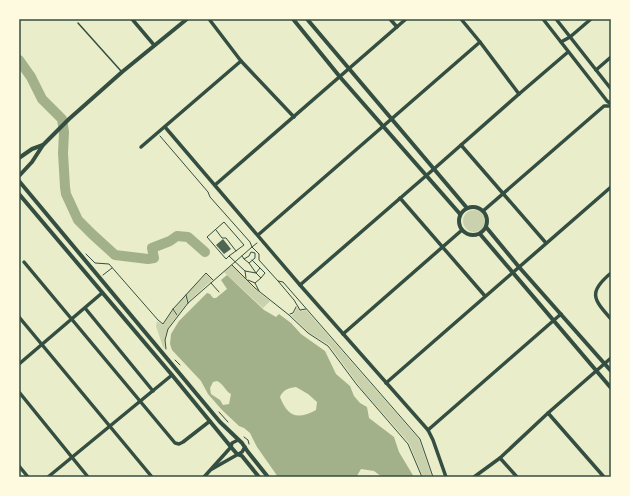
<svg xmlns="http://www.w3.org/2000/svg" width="630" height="496" font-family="Poppins,sans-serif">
<rect width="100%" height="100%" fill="#e9edc9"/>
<!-- green -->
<g fill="#cad2ad">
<circle cx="474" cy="221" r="11"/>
<path d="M232 265 255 289 270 301 263 308 224 272Z"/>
<path d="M206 274 212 280 188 302 186 294Z"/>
<path d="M185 295 187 303 178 315 174 309Z"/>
<path d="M297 307 302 311 306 310 419 439 432 477H423L409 443 363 391 329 345 308 332 291 315 294 314Z"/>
<path d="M173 310 177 316C168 327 163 335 165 349L163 347 156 326 157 321 163 325Z"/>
</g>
<!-- water -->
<path fill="#a3b18a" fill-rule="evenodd" d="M227 275 264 310 276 317 279 314 291 323 301 334 325 351 336 374 350 386 354 396 360 403 367 407 369 418 394 437 399 452 414 477H382L374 471 361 469 358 474 357 477H278L257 447 250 433 244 428 239 426 222 410 208 394 201 381 172 350 170 344 171 334 179 321 207 293 210 294 213 298H216L227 289 221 280ZM217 381C224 384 225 391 231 394L229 404 223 405 220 400 211 394 210 388 213 382ZM296 387 308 394 317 402 316 410C297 420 288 417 280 397 283 390 288 388 296 387Z"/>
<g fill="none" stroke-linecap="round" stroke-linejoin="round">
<!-- river -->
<path stroke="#a3b18a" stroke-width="10" d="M19 60 31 77 42 99 62 119 64 132 63 153 65 187 66 194 78 220 92 234 115 255 148 259 154 258 152 248 170 241 177 236 188 237 205 252"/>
</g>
<!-- building -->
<path fill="#4f6655" d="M223 239 231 249 224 254 216 245Z"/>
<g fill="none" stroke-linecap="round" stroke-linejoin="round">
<!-- path -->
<g stroke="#344e41" stroke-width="1">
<path d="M160 136 208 192 210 197 250 242 252 247 257 243"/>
<path d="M216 230 222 238H226L236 251"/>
<path d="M86 254 95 263 109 264 158 320 163 324 173 309 206 273 213 280"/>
<path d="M229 256 244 245 224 222 207 237 226 259 229 256 245 271 256 273 260 268 252 260"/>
<path d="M242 256 244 259 249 256 251 252 255 253V258L249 263 244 259"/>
<path d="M249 263 256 273 261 278 265 273 260 268"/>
<path d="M232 265 255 288 289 315 308 333 328 346 357 385 408 444 422 477"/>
<path d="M245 271 246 278"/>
<path d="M103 275 112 268"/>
<path d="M248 280 255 283"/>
<path d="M278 281 294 300 300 310 306 309"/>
<path d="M211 283 219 292"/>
<path d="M259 291 255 283 261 278"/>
<path d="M186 295 188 303"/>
<path d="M173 309 177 315"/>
<path d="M290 314 293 313 296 307"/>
<path d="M166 349 165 340 168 329 188 303 252 247 259 254V260L278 281 283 282 420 439 433 477"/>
<path d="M175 360 180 365"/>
<path d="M219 412 228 422"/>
<path d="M244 437 248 440 249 444"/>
</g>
<!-- service -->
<path stroke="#344e41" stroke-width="1.5" d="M78 23 121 71"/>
<!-- minor -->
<g stroke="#344e41" stroke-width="3.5">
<path d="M132 19 154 45"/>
<path d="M209 19 241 61 294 117"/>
<path d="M390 19 397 27"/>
<path d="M461 19 480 42 519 94"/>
<path d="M543 19 607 101 611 104"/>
<path d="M556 19 611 89"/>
<path d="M561 42 570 37 591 19"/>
<path d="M596 70 611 57"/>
<path d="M165 127 300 285 428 430 433 440 446 477"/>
<path d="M461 145 546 243"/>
<path d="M141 147 241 61"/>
<path d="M215 185 406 19"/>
<path d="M400 198 485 296"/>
<path d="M483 211 604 106H611"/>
<path d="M258 235 480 42"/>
<path d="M24 262 175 443 179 444 183 442 210 421"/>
<path d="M611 273C588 292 593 299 611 319"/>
<path d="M300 285 435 168 519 94 568 52"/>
<path d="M85 308 153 391"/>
<path d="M19 317 152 477"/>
<path d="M343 334 462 230"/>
<path d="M19 364 102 293"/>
<path d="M386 383 611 187"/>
<path d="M19 392 88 477"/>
<path d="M548 413 604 477"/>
<path d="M428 430 561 314"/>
<path d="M500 458 517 477"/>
<path d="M19 466 28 477"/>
<path d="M212 469 242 452 245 447"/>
<path d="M48 477 172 375"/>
<path d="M204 477 231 447 232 443 238 440"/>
<path d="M474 477 500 458 548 413 611 358"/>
</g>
<!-- tertiary -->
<g stroke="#344e41" stroke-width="4">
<path d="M293 19 340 77 460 214"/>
<path d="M307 19 467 208"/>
<path d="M19 158 32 149 43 145"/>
<path d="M19 176 32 162 43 145 69 119 122 72 187 19"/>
<path d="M19 181 220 422 242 443 248 452 268 477"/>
<path d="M19 194 172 375 231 447 237 454 242 456 259 477"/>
<circle cx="473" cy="221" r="14"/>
<path d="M486 227 519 267 611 371"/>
<path d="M480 234 611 388"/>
</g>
</g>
<!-- border -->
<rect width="630" height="496" fill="none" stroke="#fefae0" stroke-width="40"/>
<rect x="20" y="20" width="590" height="456" fill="none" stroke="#344e41" stroke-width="1.5"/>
</svg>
